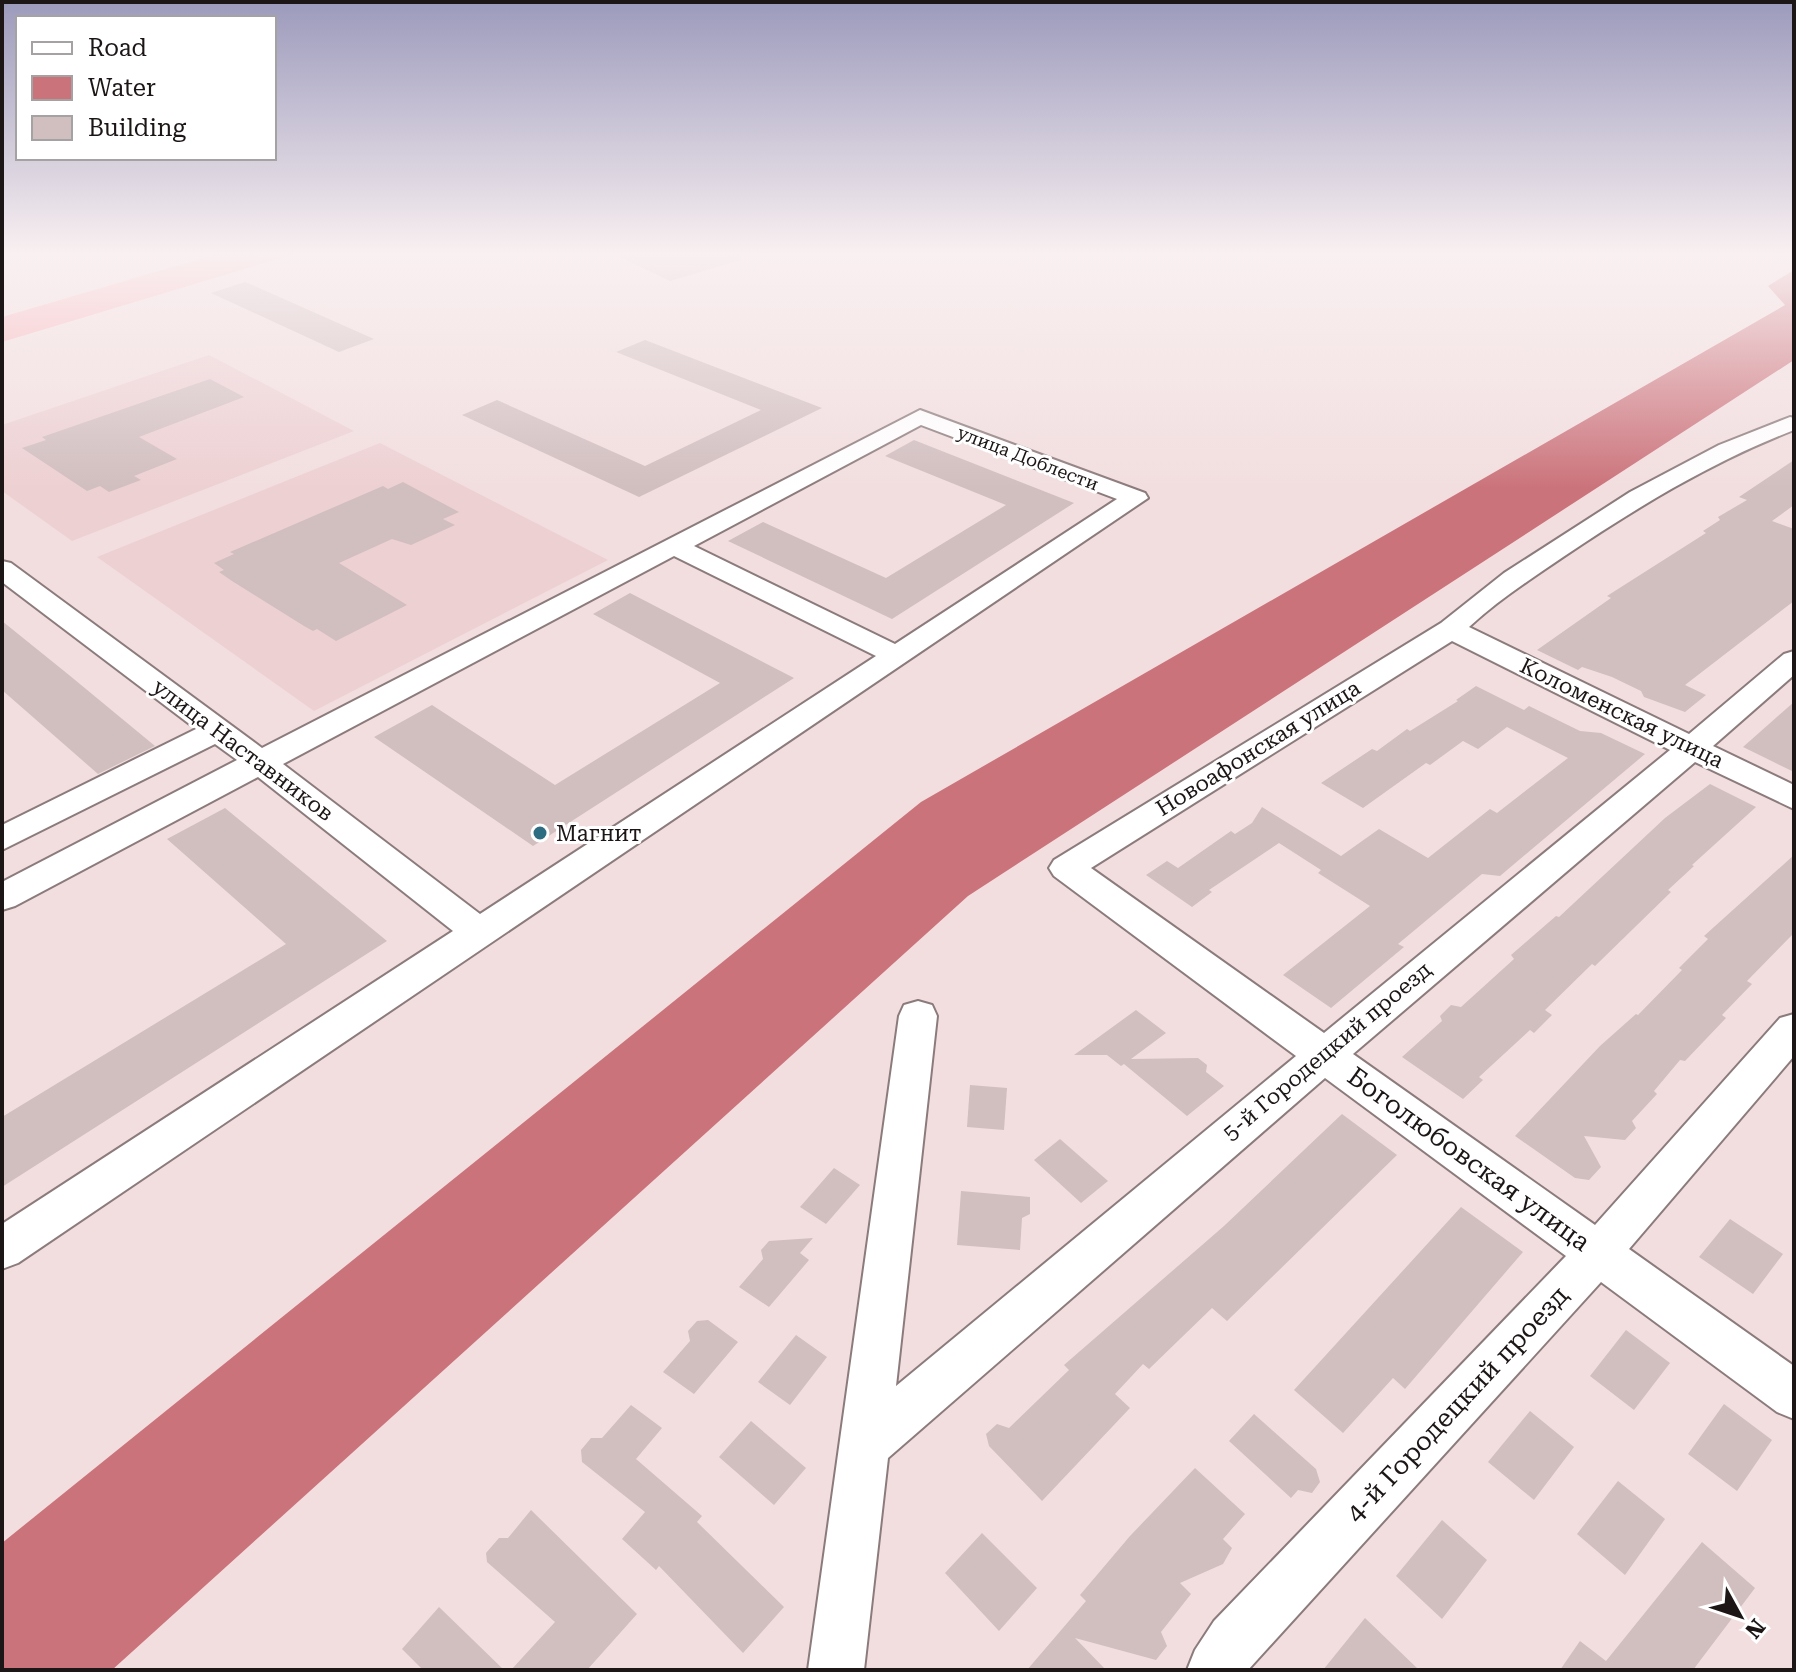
<svg xmlns="http://www.w3.org/2000/svg" width="1796" height="1672" font-family="'Roboto Serif',serif">
<rect width="100%" height="100%" fill="#f2dedf"/>
<!-- built -->
<g fill="#edd0d2">
<path d="M209 355 354 431 72 541 2 491V425Z"/>
<path d="M380 443 608 560 314 711 97 557Z"/>
</g>
<!-- green -->
<path fill="#f9b0b6" d="M217 254H294L2 342V317Z"/>
<!-- water -->
<path fill="#cb737b" d="M1794 270V360L968 896 112 1670H2V1543L921 802 1785 305 1768 286Z"/>
<!-- building -->
<g fill="#d1bebf">
<path d="M614 254H740L741 260 670 281Z"/>
<path d="M245 282 250 284 374 339 339 352 211 293Z"/>
<path d="M645 340 822 408 639 497 462 415 497 400 645 466 761 410 616 352Z"/>
<path d="M210 379 244 397 139 437 177 459 134 476 141 480 109 492 100 486 87 491 22 448 46 440 42 437Z"/>
<path d="M914 440 1074 503 892 619 728 541 763 522 886 578 1006 505 885 456Z"/>
<path d="M1794 460V505L1772 521 1794 529V601L1685 685 1706 695 1685 712 1644 697 1641 691 1612 677 1582 667 1578 670 1537 650 1611 598 1607 596 1706 533 1703 531 1720 520 1718 517 1747 500 1739 497Z"/>
<path d="M403 482 459 512 443 519 455 525 411 545 392 539 339 563 407 605 336 641 317 629 313 631 304 626 232 581 219 572 224 570 214 563 234 554 230 552 383 486 388 489Z"/>
<path d="M630 593 794 678 533 846 374 737 432 705 555 785 720 683 593 614Z"/>
<path d="M2 621 69 675 155 746 98 774 2 690Z"/>
<path d="M1476 686 1524 710 1529 706 1580 731 1601 733 1645 754 1500 876 1482 874 1398 944 1404 947 1331 1008 1283 975 1370 906 1318 873 1321 870 1279 843 1209 890 1212 892 1192 907 1146 875 1167 861 1178 868 1231 831 1235 834 1252 823 1262 807 1341 856 1379 829 1428 858 1490 809 1497 813 1568 758 1507 727 1478 749 1463 741 1430 765 1426 763 1363 808 1321 783 1372 749 1377 751 1407 729 1410 731 1458 701 1456 700Z"/>
<path d="M1794 702V772L1743 747Z"/>
<path d="M1710 784 1756 807 1692 865 1694 866 1668 890 1671 892 1595 966 1592 964 1545 1010 1552 1015 1534 1033 1530 1030 1479 1077 1483 1080 1463 1099 1402 1057 1442 1021 1440 1016 1451 1005 1461 1007 1514 959 1511 955 1556 916 1559 917 1665 818Z"/>
<path d="M225 808 387 941 2 1187V1117L286 944 167 839Z"/>
<path d="M1794 855V933L1747 981 1752 984 1722 1015 1726 1018 1685 1061 1680 1060 1654 1091 1657 1094 1632 1121 1636 1128 1625 1140 1584 1136 1601 1167 1589 1180 1575 1178 1515 1136 1600 1046 1636 1014 1638 1015 1682 970 1679 968 1708 939 1704 936Z"/>
<path d="M1136 1010 1166 1033 1131 1059 1198 1058 1207 1065 1206 1072 1224 1086 1187 1116 1124 1064 1121 1066 1107 1055H1074Z"/>
<path d="M970 1085 1007 1088 1004 1130 967 1127Z"/>
<path d="M1342 1114 1397 1155 1227 1321 1212 1308 1149 1369 1143 1364 1115 1394 1130 1408 1042 1501 989 1446 986 1434 997 1424 1009 1428 1069 1370 1064 1365 1224 1226Z"/>
<path d="M1060 1139 1108 1181 1081 1203 1034 1160Z"/>
<path d="M834 1168 860 1185 826 1224 800 1207Z"/>
<path d="M961 1191 1030 1197V1214L1022 1218 1020 1250 957 1245Z"/>
<path d="M1461 1207 1523 1252 1405 1389 1393 1378 1343 1433 1294 1390Z"/>
<path d="M1730 1219 1783 1254 1753 1294 1699 1257Z"/>
<path d="M813 1238 800 1253 809 1260 769 1307 739 1287 763 1259 761 1250 769 1241Z"/>
<path d="M708 1320 738 1342 694 1394 663 1372 690 1341 688 1331 697 1321Z"/>
<path d="M1626 1330 1670 1363 1634 1410 1590 1376Z"/>
<path d="M796 1335 827 1357 790 1405 758 1382Z"/>
<path d="M1724 1404 1772 1440 1737 1491 1688 1454Z"/>
<path d="M631 1405 662 1428 636 1459 702 1516 697 1522 784 1607 743 1653 659 1566 656 1570 622 1539 645 1512 582 1462 581 1450 591 1438H602Z"/>
<path d="M1530 1411 1574 1447 1534 1500 1488 1462Z"/>
<path d="M1254 1414 1316 1469 1320 1482 1312 1493 1298 1490 1291 1498 1229 1441Z"/>
<path d="M751 1421 806 1468 774 1505 719 1457Z"/>
<path d="M1195 1468 1245 1514 1223 1539 1232 1548 1223 1564 1180 1583 1191 1594 1161 1632 1167 1646 1156 1660 1075 1638 1106 1670H1027L1086 1601 1080 1595 1130 1536Z"/>
<path d="M1618 1481 1665 1519 1625 1575 1577 1534Z"/>
<path d="M531 1510 637 1614 587 1670H511L555 1622 487 1562 486 1553 499 1538H508Z"/>
<path d="M1442 1520 1487 1560 1442 1619 1396 1576Z"/>
<path d="M982 1533 1037 1588 999 1631 945 1573Z"/>
<path d="M1702 1542 1755 1588 1693 1670H1560L1580 1641 1606 1661Z"/>
<path d="M439 1607 504 1670H423L402 1649Z"/>
<path d="M1365 1618 1419 1670H1323Z"/>
</g>
<g fill="none" stroke-linecap="round" stroke-linejoin="round">
<defs>
<g id="minor">
<path d="M920 410 1145 493 1148 498 18 1263 2 1269V1224L453 931 258 777 15 906 2 910V882L237 760 215 744 2 850V825L196 729 2 582V561L11 563 262 748ZM921 425 1117 499 895 644 694 546ZM674 556 876 656 480 914 283 764Z"/>
<path d="M1790 417 1794 418V430C1711 462 1636 508 1563 557 1531 579 1498 600 1469 627L1689 734 1784 654 1794 651V675L1713 746 1794 785V809L1695 762 1353 1054 1595 1225 1780 1018 1794 1014V1056L1629 1249 1794 1366V1419L1777 1412 1601 1282 1248 1670H1187L1195 1650 1214 1621 1566 1256 1325 1078 888 1458 864 1670H808L899 1016 904 1005 918 1001 932 1005 937 1016 896 1386 1296 1056 1054 876 1049 868 1054 860 1441 623 1504 573 1630 492 1719 445ZM1452 641 1670 750 1324 1033 1091 868Z"/>
</g>
</defs>
<!-- minor casing -->
<use href="#minor" stroke="#8c7b7c" stroke-width="4"/>
<!-- minor -->
<use href="#minor" fill="#fff" fill-rule="evenodd"/>
</g>
<!-- sky -->
<linearGradient id="sky" x2="0" y2="1"><stop stop-color="#9c9abc"/><stop offset="0.52" stop-color="#f9f0f1"/><stop offset="1" stop-color="#f9f0f1" stop-opacity="0"/></linearGradient>
<rect width="1796" height="488" fill="url(#sky)"/>
<!-- markers -->
<circle fill="#2e6c82" stroke="#fff" stroke-width="3" cx="540" cy="833" r="8"/>
<g text-anchor="middle" dominant-baseline="central" stroke-width="6" stroke-linejoin="round" paint-order="stroke">
<!-- far-street labels -->
<g font-size="18" fill="#1c1616" stroke="#fff">
<text transform="translate(1028 458) rotate(21)">улица Доблести</text>
</g>
<!-- street labels -->
<g font-size="22" fill="#1c1616" stroke="#fff">
<text transform="translate(1622 713) rotate(26)">Коломенская улица</text>
<text transform="translate(1258 748) rotate(-32)">Новоафонская улица</text>
<text transform="translate(243 750) rotate(37)">улица Наставников</text>
<text transform="translate(1327 1051) rotate(-40)">5-й Городецкий проезд</text>
</g>
<!-- poi labels -->
<g font-size="22" fill="#1c1616" stroke="#fff" text-anchor="start">
<text x="556" y="833">Магнит</text>
</g>
<!-- near-street labels -->
<g font-size="26" fill="#1c1616" stroke="#fff">
<text transform="translate(1469 1159) rotate(36)">Боголюбовская улица</text>
<text transform="translate(1457 1404) rotate(-47)">4-й Городецкий проезд</text>
</g>
</g>
<!-- border -->
<rect width="1796" height="1672" fill="none" stroke="#1c1616" stroke-width="8"/>
<!-- legend -->
<rect x="16" y="16" width="260" height="144" fill="#ffffff" stroke="#a4a2a2" stroke-width="2"/>
<rect x="32" y="42" width="40" height="12" fill="#ffffff" stroke="#a4a2a2" stroke-width="2"/>
<text x="88" y="56" font-size="24" fill="#1c1616">Road</text>
<rect x="32" y="76" width="40" height="24" fill="#cb737b" stroke="#a4a2a2" stroke-width="2"/>
<text x="88" y="96" font-size="24" fill="#1c1616">Water</text>
<rect x="32" y="116" width="40" height="24" fill="#d1bebf" stroke="#a4a2a2" stroke-width="2"/>
<text x="88" y="136" font-size="24" fill="#1c1616">Building</text>
<!-- north arrow -->
<g transform="translate(1740 1616) rotate(130)" stroke="#ffffff" stroke-width="6" paint-order="stroke">
<path d="M0-6L14 30L0 20L-14 30Z" fill="#1c1616"/>
<text y="-12" font-size="22" font-weight="bold" text-anchor="middle" fill="#1c1616">N</text>
</g>
</svg>
